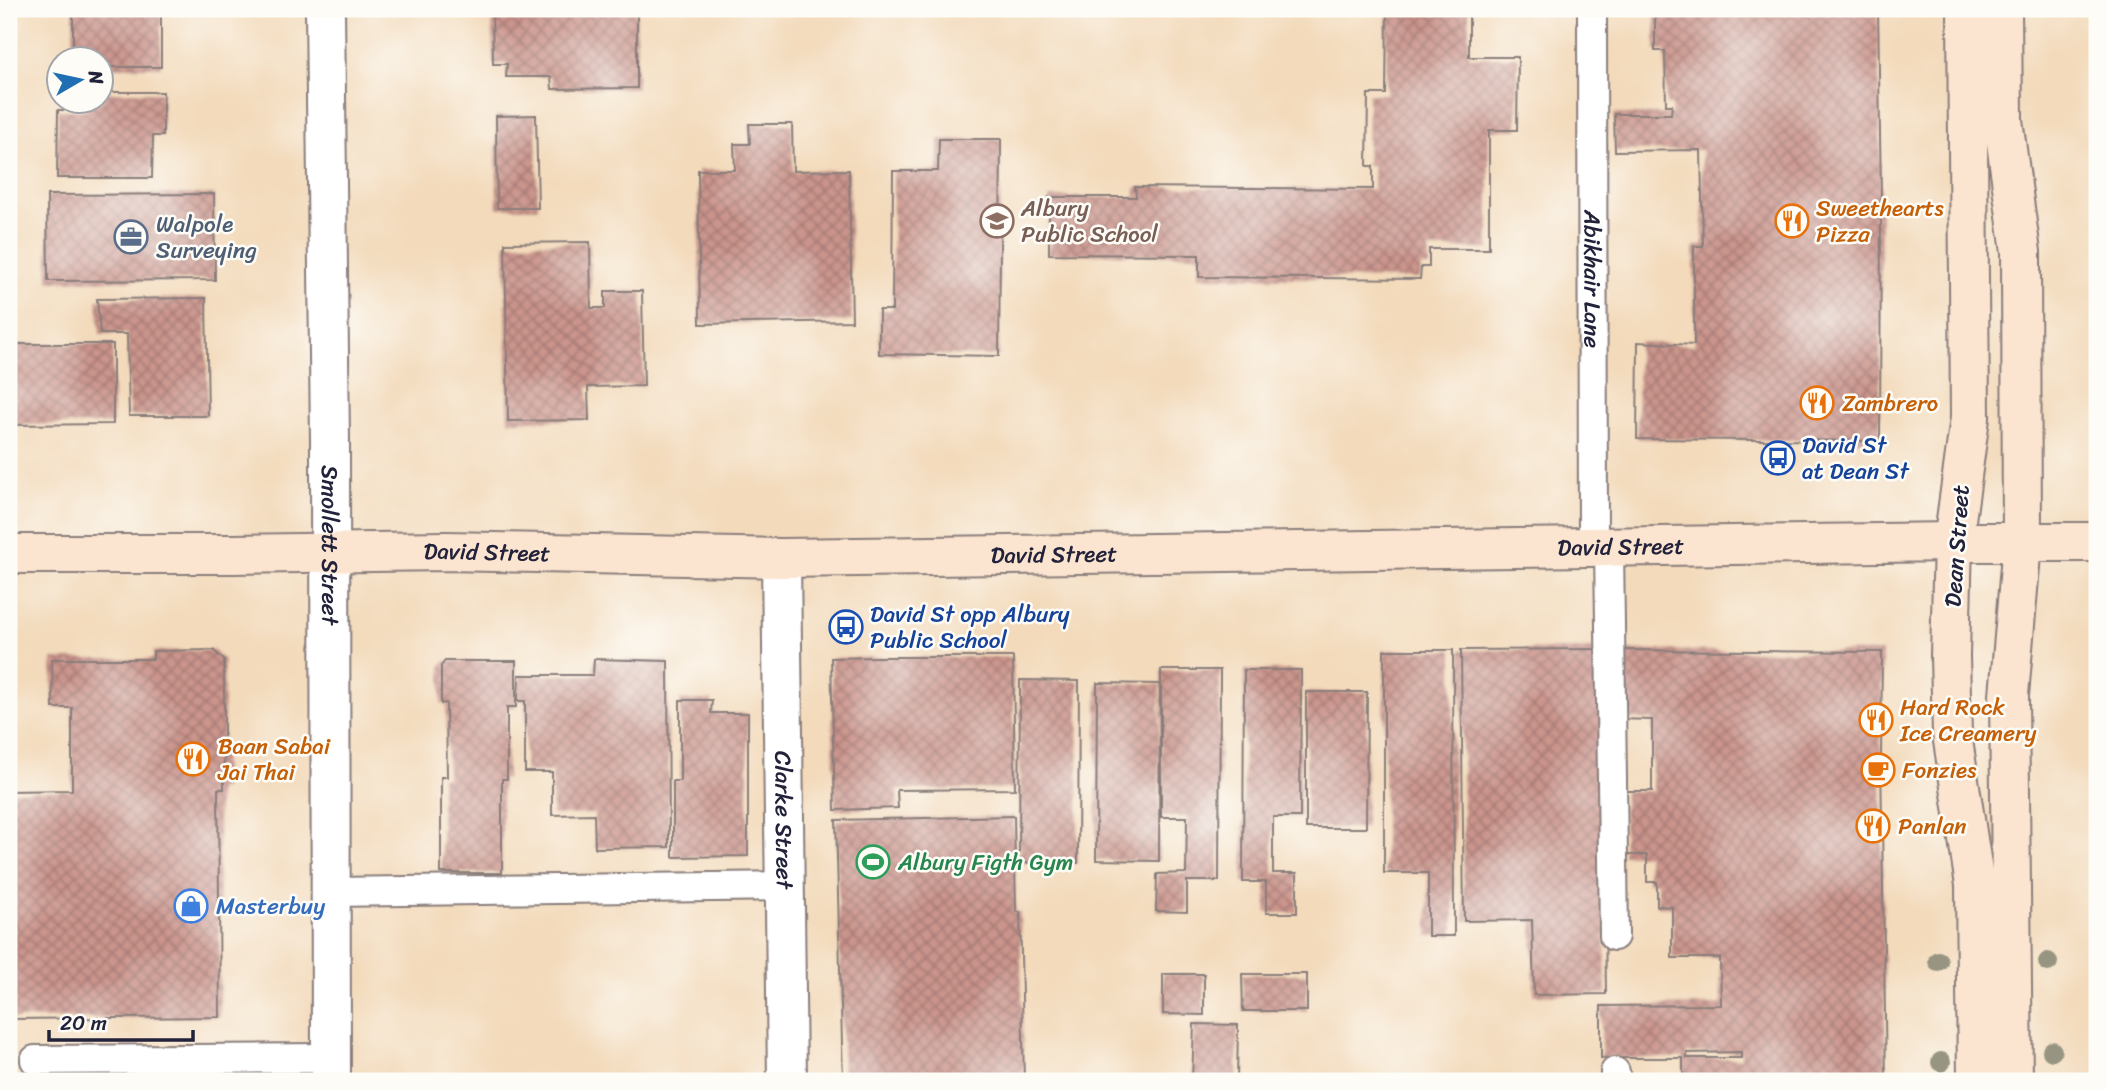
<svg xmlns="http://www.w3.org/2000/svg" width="2106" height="1090" font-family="Sriracha,sans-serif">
<defs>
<pattern id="building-cross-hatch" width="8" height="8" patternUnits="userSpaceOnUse" patternTransform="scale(1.75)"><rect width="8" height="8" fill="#cb958c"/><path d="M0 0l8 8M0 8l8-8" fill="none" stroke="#a47974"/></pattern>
</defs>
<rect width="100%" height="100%" fill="#fdfcf7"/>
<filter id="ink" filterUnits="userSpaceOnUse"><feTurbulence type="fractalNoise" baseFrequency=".0143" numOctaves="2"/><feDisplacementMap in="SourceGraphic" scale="14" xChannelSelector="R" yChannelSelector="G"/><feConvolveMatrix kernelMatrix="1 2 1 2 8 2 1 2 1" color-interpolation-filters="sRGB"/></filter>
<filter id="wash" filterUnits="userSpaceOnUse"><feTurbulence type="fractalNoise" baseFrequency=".00686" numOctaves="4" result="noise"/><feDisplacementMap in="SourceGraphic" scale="28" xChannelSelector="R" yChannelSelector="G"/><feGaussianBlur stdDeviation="1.57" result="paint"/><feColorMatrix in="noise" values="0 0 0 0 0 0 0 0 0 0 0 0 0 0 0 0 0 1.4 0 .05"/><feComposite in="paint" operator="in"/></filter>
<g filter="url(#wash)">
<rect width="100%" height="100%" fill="#f3dabb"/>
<g id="blocks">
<!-- building -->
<g fill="url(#building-cross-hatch)" fill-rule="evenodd">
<path d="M73 9H161V67H102V60H73Z"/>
<path d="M492 9H637V88L552 89 551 77H506L507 64H493Z"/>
<path d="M1387 9H1469V57H1518L1517 130H1489V249H1429V267H1421L1420 279 1199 277V255L1049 254V197H1136L1135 187 1373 189V166H1367L1368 94H1386Z"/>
<path d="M1655 9H1878L1881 196 1880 441 1637 439 1638 342 1694 345V246H1703L1701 150 1615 151 1614 114H1671L1672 105H1666L1665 51H1655Z"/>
<path d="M102 92H163V136H153L152 178H57L58 110H87V102H102Z"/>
<path d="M536 115 538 208H497L496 116Z"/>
<path d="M749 124H792L793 171 849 170 852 321 700 324 698 170H735L734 144H750Z"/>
<path d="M939 139H1001L999 356 879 354V310H892L893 171H938Z"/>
<path d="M214 194 215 280 48 281 47 195Z"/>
<path d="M590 242 591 308H605V291H642L644 386 588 387 589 420 508 421 505 243Z"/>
<path d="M206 298 208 416H129L127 334H100L97 299Z"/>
<path d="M9 344H113V424L9 425Z"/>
<path d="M1602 649 1606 994 1534 995 1532 920 1464 921 1461 650Z"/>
<path d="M213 650 224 660V789H218L220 1017 9 1019V791L72 790V708H53L52 659H153V651Z"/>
<path d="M1384 650H1453L1454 936H1428V873H1384Z"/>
<path d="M1620 650 1882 652 1881 759 1886 1081H1683V1058H1601V1006L1721 1005 1720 958H1672V907L1657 906V882H1647V855H1623L1624 791H1652V720L1619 719ZM1741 1052V1058H1687V1053Z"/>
<path d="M879 657H1013L1015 789 897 790 898 808 835 810 831 658Z"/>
<path d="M594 659 668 661 669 847 595 848 594 814 552 815V772H525V701H518L519 675H593Z"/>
<path d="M445 661H516V707H507V779H502V873H441V777H447L446 703 441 704V666Z"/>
<path d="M1161 670H1220L1219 881H1187V912L1156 911 1157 874 1186 873 1187 817H1161Z"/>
<path d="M1244 670H1301L1300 817H1273V873H1297V913H1266V882H1243Z"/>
<path d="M1020 680 1079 681 1078 863H1019Z"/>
<path d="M1097 683 1160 684 1159 861 1096 860Z"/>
<path d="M1306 692H1367L1366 828H1306Z"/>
<path d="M680 700H712L711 713H748V856L673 857V781H680Z"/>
<path d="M1014 816 1016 912H1020L1024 1081H843L836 820Z"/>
<path d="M1163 974H1204V1015L1163 1014Z"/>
<path d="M1242 974H1307V1011H1243Z"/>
<path d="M1194 1024 1238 1025 1237 1081H1192Z"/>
</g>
</g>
</g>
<g filter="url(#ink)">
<use href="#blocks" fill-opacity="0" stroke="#8a7e7b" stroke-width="2"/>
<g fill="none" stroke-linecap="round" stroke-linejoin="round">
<defs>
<g id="service">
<path id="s1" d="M1592 9 1593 547"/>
<path d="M1609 547 1614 936"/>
<path d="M330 892 785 886"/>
<path d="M35 1060 331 1058"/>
<path d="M1615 1072V1081"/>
</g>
<g id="minor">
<path id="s2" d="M781 558 787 1081"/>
</g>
<g id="tertiary">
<path id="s3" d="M325 9 330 441 331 1081"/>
</g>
<g id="secondary">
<path d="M1967 9 1970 418 1953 542 1950 656 1952 734 1975 885 1977 1081"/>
<path d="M2002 9 2003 120 2021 252 2022 543 2009 695 2013 1081"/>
<path id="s4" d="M9 554H234L446 551 781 558 1953 542H2097"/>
</g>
</defs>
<!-- service casing -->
<use href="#service" stroke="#8a7e7b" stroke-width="32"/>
<!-- minor casing -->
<use href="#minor" stroke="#8a7e7b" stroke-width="42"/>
<!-- tertiary casing -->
<use href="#tertiary" stroke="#8a7e7b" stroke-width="42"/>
<!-- secondary casing -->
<use href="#secondary" stroke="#8a7e7b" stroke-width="42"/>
<!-- service -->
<use href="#service" stroke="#fff" stroke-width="28"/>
<!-- minor -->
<use href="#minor" stroke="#fff" stroke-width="38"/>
<!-- tertiary -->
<use href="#tertiary" stroke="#fff" stroke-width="38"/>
<!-- secondary -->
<use href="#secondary" stroke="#fce5d0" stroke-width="38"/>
</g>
<!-- trees -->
<g fill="#979581">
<circle cx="1938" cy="961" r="10"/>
<circle cx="2048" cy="962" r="10"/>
<circle cx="2052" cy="1051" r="10"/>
<circle cx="1941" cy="1062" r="10"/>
</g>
</g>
<!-- icons -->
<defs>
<symbol id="school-ring" viewBox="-11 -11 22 22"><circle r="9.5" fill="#fdfcf7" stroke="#8d6e63" stroke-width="1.5"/><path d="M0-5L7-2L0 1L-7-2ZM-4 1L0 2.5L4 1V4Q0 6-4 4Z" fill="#8d6e63"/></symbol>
<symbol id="restaurant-ring" viewBox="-11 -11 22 22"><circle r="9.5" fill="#fdfcf7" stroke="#e8710a" stroke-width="1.5"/><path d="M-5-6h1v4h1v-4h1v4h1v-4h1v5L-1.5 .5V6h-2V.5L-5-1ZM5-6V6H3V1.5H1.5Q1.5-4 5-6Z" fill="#e8710a"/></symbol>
<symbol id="office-ring" viewBox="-11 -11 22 22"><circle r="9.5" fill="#fdfcf7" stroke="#5c6f8a" stroke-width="1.5"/><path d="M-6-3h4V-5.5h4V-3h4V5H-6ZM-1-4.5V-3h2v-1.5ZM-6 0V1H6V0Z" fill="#5c6f8a"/></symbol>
<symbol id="bus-ring" viewBox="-11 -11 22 22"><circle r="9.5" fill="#fdfcf7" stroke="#1a4fb4" stroke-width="1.5"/><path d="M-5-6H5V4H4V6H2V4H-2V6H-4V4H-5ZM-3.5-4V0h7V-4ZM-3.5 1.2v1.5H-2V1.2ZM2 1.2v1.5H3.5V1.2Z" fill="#1a4fb4"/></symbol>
<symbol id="cafe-ring" viewBox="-11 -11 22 22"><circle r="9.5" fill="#fdfcf7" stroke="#e8710a" stroke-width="1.5"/><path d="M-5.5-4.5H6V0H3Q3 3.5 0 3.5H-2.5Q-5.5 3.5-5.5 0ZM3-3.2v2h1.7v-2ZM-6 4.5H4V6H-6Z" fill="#e8710a"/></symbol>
<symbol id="stadium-ring" viewBox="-11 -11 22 22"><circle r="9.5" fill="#fdfcf7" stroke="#2e9e5b" stroke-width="1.5"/><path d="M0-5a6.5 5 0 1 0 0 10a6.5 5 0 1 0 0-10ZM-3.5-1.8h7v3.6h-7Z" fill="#2e9e5b"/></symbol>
<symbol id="shop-ring" viewBox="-11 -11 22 22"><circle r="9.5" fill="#fdfcf7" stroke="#3f7fe0" stroke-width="1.5"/><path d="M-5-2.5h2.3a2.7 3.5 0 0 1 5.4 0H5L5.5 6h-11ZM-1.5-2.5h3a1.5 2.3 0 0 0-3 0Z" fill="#3f7fe0"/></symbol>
</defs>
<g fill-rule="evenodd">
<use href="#school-ring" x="978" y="202" width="38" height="38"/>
<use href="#restaurant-ring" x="1773" y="202" width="38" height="38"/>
<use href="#office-ring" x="112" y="218" width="38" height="38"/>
<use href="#restaurant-ring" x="1798" y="384" width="38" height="38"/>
<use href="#bus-ring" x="1759" y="439" width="38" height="38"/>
<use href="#bus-ring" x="827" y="608" width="38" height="38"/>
<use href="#restaurant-ring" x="1857" y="701" width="38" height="38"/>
<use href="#restaurant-ring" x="174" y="740" width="38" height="38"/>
<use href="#cafe-ring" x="1859" y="751" width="38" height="38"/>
<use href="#restaurant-ring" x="1854" y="807" width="38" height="38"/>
<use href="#stadium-ring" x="854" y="843" width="38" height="38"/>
<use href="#shop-ring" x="172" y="887" width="38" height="38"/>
</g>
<g text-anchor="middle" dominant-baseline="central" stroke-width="5" stroke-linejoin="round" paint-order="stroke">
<!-- education labels -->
<g font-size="23" fill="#785e54" stroke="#fdfcf7" text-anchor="start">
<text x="1021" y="208">Albury<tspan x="1021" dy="26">Public School</tspan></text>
</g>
<!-- food labels -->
<g font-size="23" fill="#c56008" stroke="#fdfcf7" text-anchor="start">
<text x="1816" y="208">Sweethearts<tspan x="1816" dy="26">Pizza</tspan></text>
<text x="1842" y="403">Zambrero</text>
<text x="1900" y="707">Hard Rock<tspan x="1900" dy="26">Ice Creamery</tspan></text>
<text x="218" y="746">Baan Sabai<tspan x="218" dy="26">Jai Thai</tspan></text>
<text x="1902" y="770">Fonzies</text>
<text x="1898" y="826">Panlan</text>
</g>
<!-- service labels -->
<g font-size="23" fill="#4e5e75" stroke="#fdfcf7" text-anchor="start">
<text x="156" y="224">Walpole<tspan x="156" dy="26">Surveying</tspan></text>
</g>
<!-- street labels -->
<g font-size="23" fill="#22223b" stroke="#fdfcf7">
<text stroke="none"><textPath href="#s1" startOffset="270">Abikhair Lane</textPath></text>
<text stroke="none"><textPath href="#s3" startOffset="536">Smollett Street</textPath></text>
<text transform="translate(1957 546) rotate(-86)">Dean Street</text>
<text stroke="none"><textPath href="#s4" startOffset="1612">David Street</textPath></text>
<text stroke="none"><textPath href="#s4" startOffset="478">David Street</textPath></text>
<text stroke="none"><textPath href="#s4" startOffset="1045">David Street</textPath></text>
<text stroke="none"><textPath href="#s2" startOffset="262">Clarke Street</textPath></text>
</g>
<!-- transit labels -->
<g font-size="23" fill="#164399" stroke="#fdfcf7" text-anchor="start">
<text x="1802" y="445">David St<tspan x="1802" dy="26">at Dean St</tspan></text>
<text x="870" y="614">David St opp Albury<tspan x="870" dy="26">Public School</tspan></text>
</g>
<!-- leisure labels -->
<g font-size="23" fill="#27864d" stroke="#fdfcf7" text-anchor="start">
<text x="898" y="862">Albury Figth Gym</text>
</g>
<!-- shop labels -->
<g font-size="23" fill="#366cbe" stroke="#fdfcf7" text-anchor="start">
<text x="216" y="906">Masterbuy</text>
</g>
</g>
<!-- margin -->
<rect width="2106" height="1090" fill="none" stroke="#fdfcf7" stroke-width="35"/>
<!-- north arrow -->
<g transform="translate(80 80) rotate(81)"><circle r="33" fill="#fdfcf7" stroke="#a5a5ac" stroke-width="2"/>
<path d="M0-5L12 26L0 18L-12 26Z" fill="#1f6fb2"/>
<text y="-10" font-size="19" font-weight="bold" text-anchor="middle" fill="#22223b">N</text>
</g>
<!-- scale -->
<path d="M49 1030v10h144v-10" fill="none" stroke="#22223b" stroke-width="3.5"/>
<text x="60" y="1030" font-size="21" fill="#22223b" stroke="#fdfcf7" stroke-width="5" paint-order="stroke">20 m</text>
</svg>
